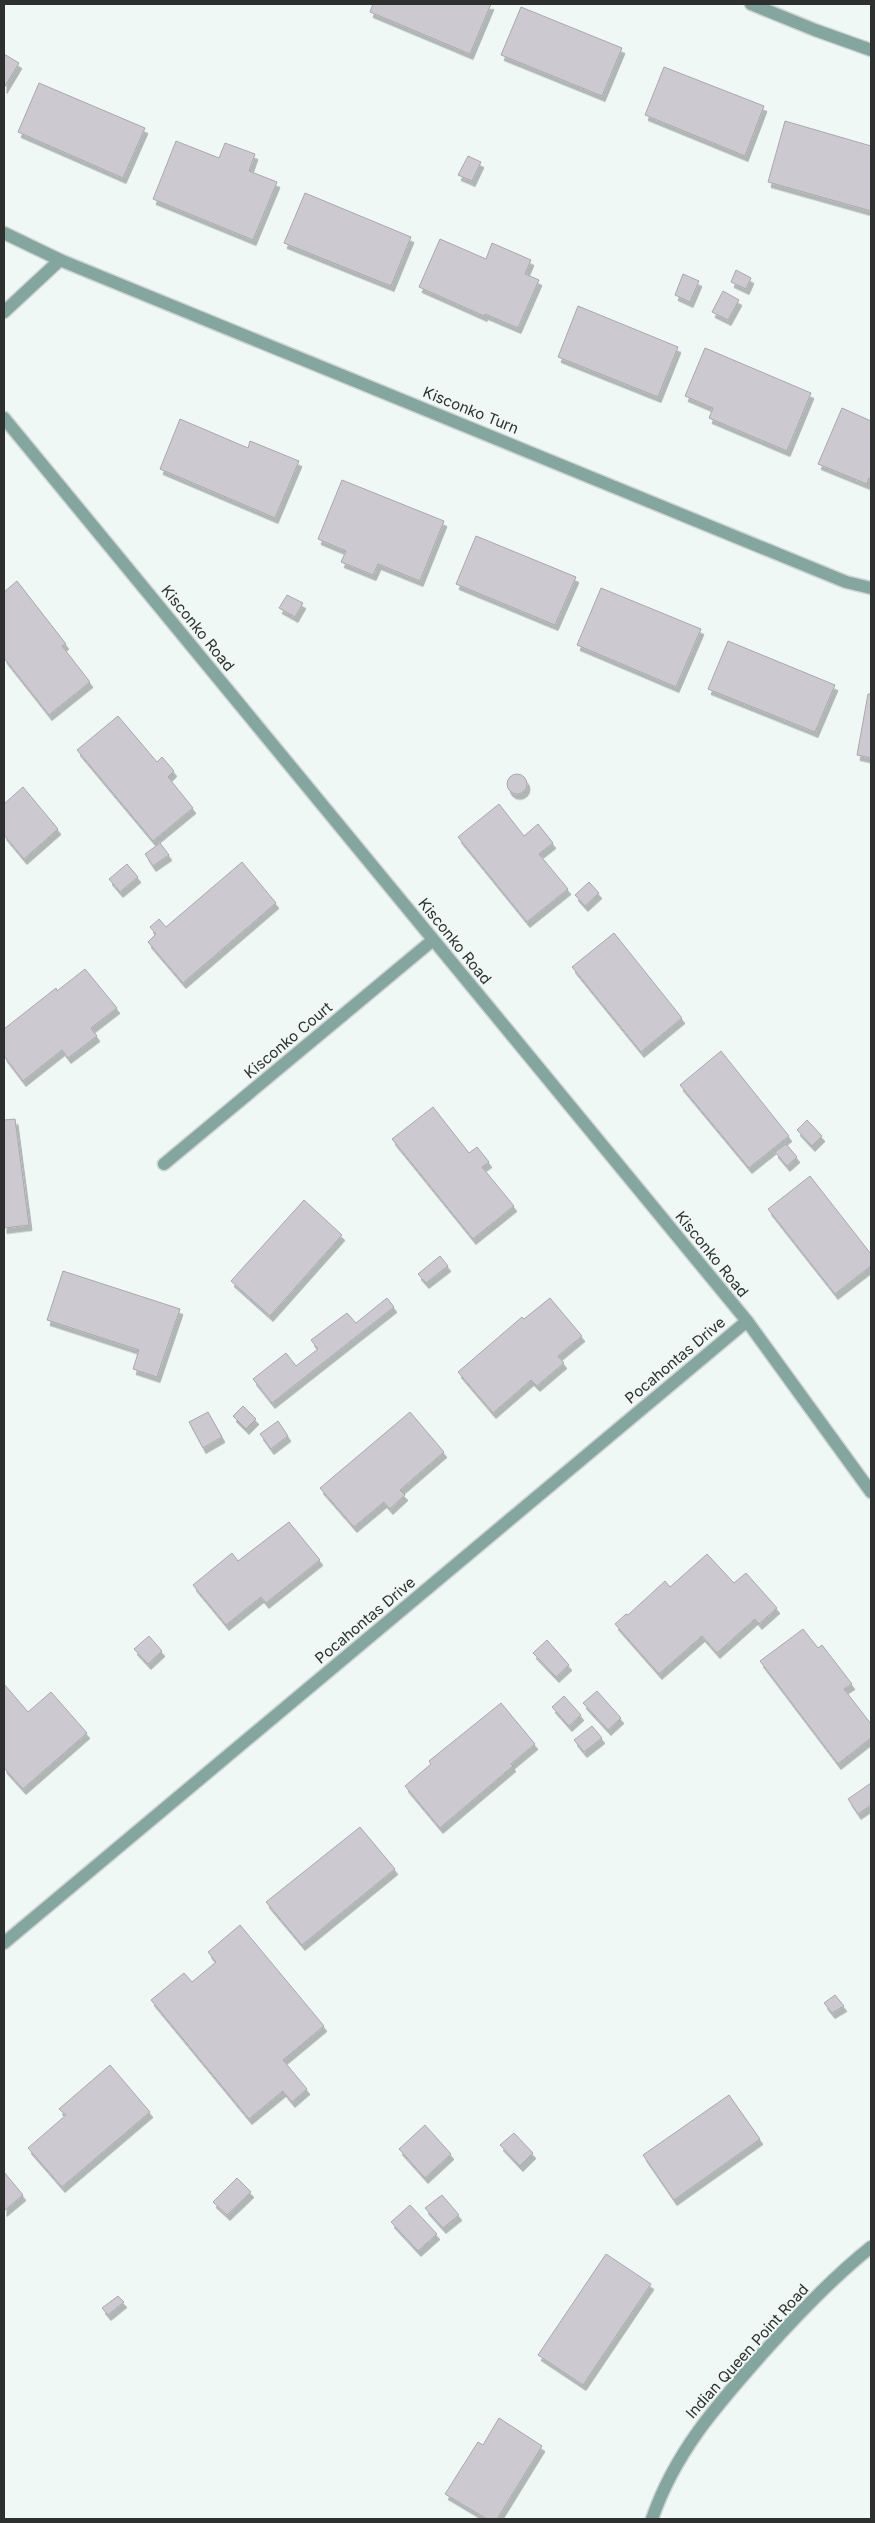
<svg xmlns="http://www.w3.org/2000/svg" width="875" height="2523" font-family="Inter,sans-serif">
<defs>
<filter id="shadow"><feDropShadow dx="3" dy="5.5" stdDeviation="0" flood-color="#0004"/></filter>
</defs>
<rect width="100%" height="100%" fill="#f0f8f6"/>
<!-- building -->
<g fill="#cccad0" stroke="#aaa7ad" filter="url(#shadow)">
<path d="M373 4H491L470 54 370 12Z"/>
<path d="M521 7 622 48 602 96 501 55Z"/>
<path d="M4 54 19 63 4 88Z"/>
<path d="M664 67 764 106 745 156 645 115Z"/>
<path d="M39 83 145 128 123 178 18 132Z"/>
<path d="M785 121 871 146V211L768 182Z"/>
<path d="M176 141 219 158 225 143 255 154 249 171 277 182 253 240 153 199Z"/>
<path d="M468 156 481 162 472 181 458 175Z"/>
<path d="M305 193 411 237 391 286 284 243Z"/>
<path d="M440 239 486 259 492 243 531 260 525 274 539 280 518 328 485 314 484 316 419 287Z"/>
<path d="M736 270 751 278 746 289 731 282Z"/>
<path d="M683 274 699 281 690 302 675 295Z"/>
<path d="M723 291 739 300 728 320 712 312Z"/>
<path d="M578 306 678 347 658 397 558 357Z"/>
<path d="M705 348 811 393 787 451 709 418 713 408 685 396Z"/>
<path d="M842 408 871 421V479L869 478 867 484 818 464Z"/>
<path d="M180 419 248 448 250 441 299 461 275 518 160 469Z"/>
<path d="M342 480 444 521 420 581 378 564 373 575 341 562 346 551 318 539Z"/>
<path d="M476 536 576 577 555 625 456 584Z"/>
<path d="M17 581 66 644 62 646 90 682 49 715 4 658V592Z"/>
<path d="M601 588 701 629 676 687 577 645Z"/>
<path d="M287 595 303 603 295 617 279 608Z"/>
<path d="M728 641 835 685 815 732 708 689Z"/>
<path d="M868 694H871V758L857 755Z"/>
<path d="M118 716 157 762 162 757 174 771 168 777 193 808 153 841 77 750Z"/>
<circle cx="517" cy="784" r="10"/>
<path d="M23 787 58 829 24 859 4 835V804Z"/>
<path d="M499 804 524 836 538 824 553 843 539 854 568 889 527 922 458 837Z"/>
<path d="M160 843 169 855 153 866 145 854Z"/>
<path d="M242 862 276 903 183 983 148 942 156 934 150 927 159 919 166 927Z"/>
<path d="M127 864 138 877 120 892 109 879Z"/>
<path d="M589 882 599 893 585 906 575 895Z"/>
<path d="M614 933 682 1018 641 1052 572 967Z"/>
<path d="M85 969 117 1008 91 1028 97 1036 68 1058 62 1050 23 1081 4 1056V1029L56 988 57 991Z"/>
<path d="M721 1051 789 1136 749 1168 680 1085Z"/>
<path d="M433 1107 469 1153 477 1147 489 1162 482 1167 514 1206 473 1239 392 1139Z"/>
<path d="M15 1119 29 1225 4 1228V1120Z"/>
<path d="M807 1120 822 1136 812 1146 797 1130Z"/>
<path d="M786 1144 797 1157 787 1166 775 1152Z"/>
<path d="M810 1176 871 1254V1266L835 1294 768 1209Z"/>
<path d="M304 1200 342 1235 270 1316 231 1281Z"/>
<path d="M440 1256 448 1266 426 1283 418 1274Z"/>
<path d="M63 1271 180 1309 157 1377 133 1369 139 1350 47 1320Z"/>
<path d="M387 1298 394 1307 272 1403 253 1379 286 1353 296 1366 318 1349 311 1340 347 1313 356 1323Z"/>
<path d="M550 1298 582 1336 558 1356 564 1363 537 1386 531 1380 493 1413 458 1372 522 1317 524 1319Z"/>
<path d="M243 1406 256 1419 246 1429 233 1416Z"/>
<path d="M208 1412 222 1437 203 1448 189 1422Z"/>
<path d="M410 1412 444 1452 400 1490 405 1495 390 1509 384 1502 354 1527 320 1488Z"/>
<path d="M278 1421 288 1436 271 1449 260 1434Z"/>
<path d="M289 1522 320 1560 266 1603 261 1597 226 1625 193 1585 232 1553 238 1561Z"/>
<path d="M707 1554 734 1583 746 1573 777 1608 759 1624 755 1619 717 1653 702 1636 659 1674 615 1624 626 1614 628 1615 665 1581 670 1587Z"/>
<path d="M803 1629 818 1648 822 1645 852 1684 844 1689 871 1724V1738L838 1764 760 1661Z"/>
<path d="M149 1636 162 1651 148 1664 134 1649Z"/>
<path d="M547 1640 569 1665 556 1677 533 1653Z"/>
<path d="M4 1684 28 1712 51 1692 87 1733 23 1789 4 1768Z"/>
<path d="M597 1691 621 1718 608 1730 583 1703Z"/>
<path d="M564 1696 581 1715 569 1726 552 1707Z"/>
<path d="M501 1703 535 1744 511 1764 513 1766 440 1828 405 1786 431 1764 429 1761Z"/>
<path d="M592 1726 602 1738 584 1752 574 1740Z"/>
<path d="M871 1783V1805L858 1814 848 1799Z"/>
<path d="M360 1827 395 1869 302 1945 266 1902Z"/>
<path d="M240 1925 324 2026 283 2060 307 2089 292 2102 283 2091 249 2119 151 2000 184 1973 192 1982 216 1962 208 1952Z"/>
<path d="M835 1995 844 2006 832 2013 824 2003Z"/>
<path d="M110 2065 150 2112 62 2187 28 2148 66 2115 59 2109Z"/>
<path d="M729 2095 760 2139 674 2200 643 2155Z"/>
<path d="M425 2125 451 2154 425 2178 399 2149Z"/>
<path d="M514 2133 533 2153 520 2166 500 2145Z"/>
<path d="M4 2172 23 2195 4 2211Z"/>
<path d="M237 2178 251 2192 227 2215 213 2202Z"/>
<path d="M442 2195 459 2215 443 2228 425 2208Z"/>
<path d="M410 2205 437 2234 418 2251 391 2222Z"/>
<path d="M606 2254 651 2284 583 2385 538 2355Z"/>
<path d="M118 2296 124 2302 108 2315 102 2308Z"/>
<path d="M499 2418 542 2446 497 2519H487L445 2494 478 2442 483 2445Z"/>
</g>
<g fill="none" stroke-linecap="round" stroke-linejoin="round">
<defs>
<g id="street">
<path d="M751 4 815 30 871 50"/>
<path d="M4 233 60 260 846 582 871 588"/>
<path d="M4 312 60 260"/>
<path d="M4 418 747 1321 871 1492"/>
<path d="M164 1164 433 940"/>
<path d="M4 1943 747 1321"/>
<path d="M652 2519C675 2452 717 2405 763 2353 797 2315 832 2278 871 2247"/>
</g>
</defs>
<!-- street casing -->
<use href="#street" stroke="#cdd4d2" stroke-width="15"/>
<!-- street -->
<use href="#street" stroke="#84a69e" stroke-width="12"/>
</g>
<g text-anchor="middle" dominant-baseline="central" stroke-width="4" stroke-linejoin="round" paint-order="stroke">
<!-- street labels -->
<g font-size="15" fill="#2d302f" stroke="#f0f8f6">
<text transform="translate(471 410) rotate(22)">Kisconko Turn</text>
<text transform="translate(198 628) rotate(51)">Kisconko Road</text>
<text transform="translate(455 941) rotate(51)">Kisconko Road</text>
<text transform="translate(288 1040) rotate(-40)">Kisconko Court</text>
<text transform="translate(712 1254) rotate(51)">Kisconko Road</text>
<text transform="translate(675 1360) rotate(-40)">Pocahontas Drive</text>
<text transform="translate(365 1620) rotate(-40)">Pocahontas Drive</text>
<text transform="translate(747 2351) rotate(-48)">Indian Queen Point Road</text>
</g>
</g>
<!-- border -->
<rect width="875" height="2523" fill="none" stroke="#2d302f" stroke-width="10"/>
</svg>
